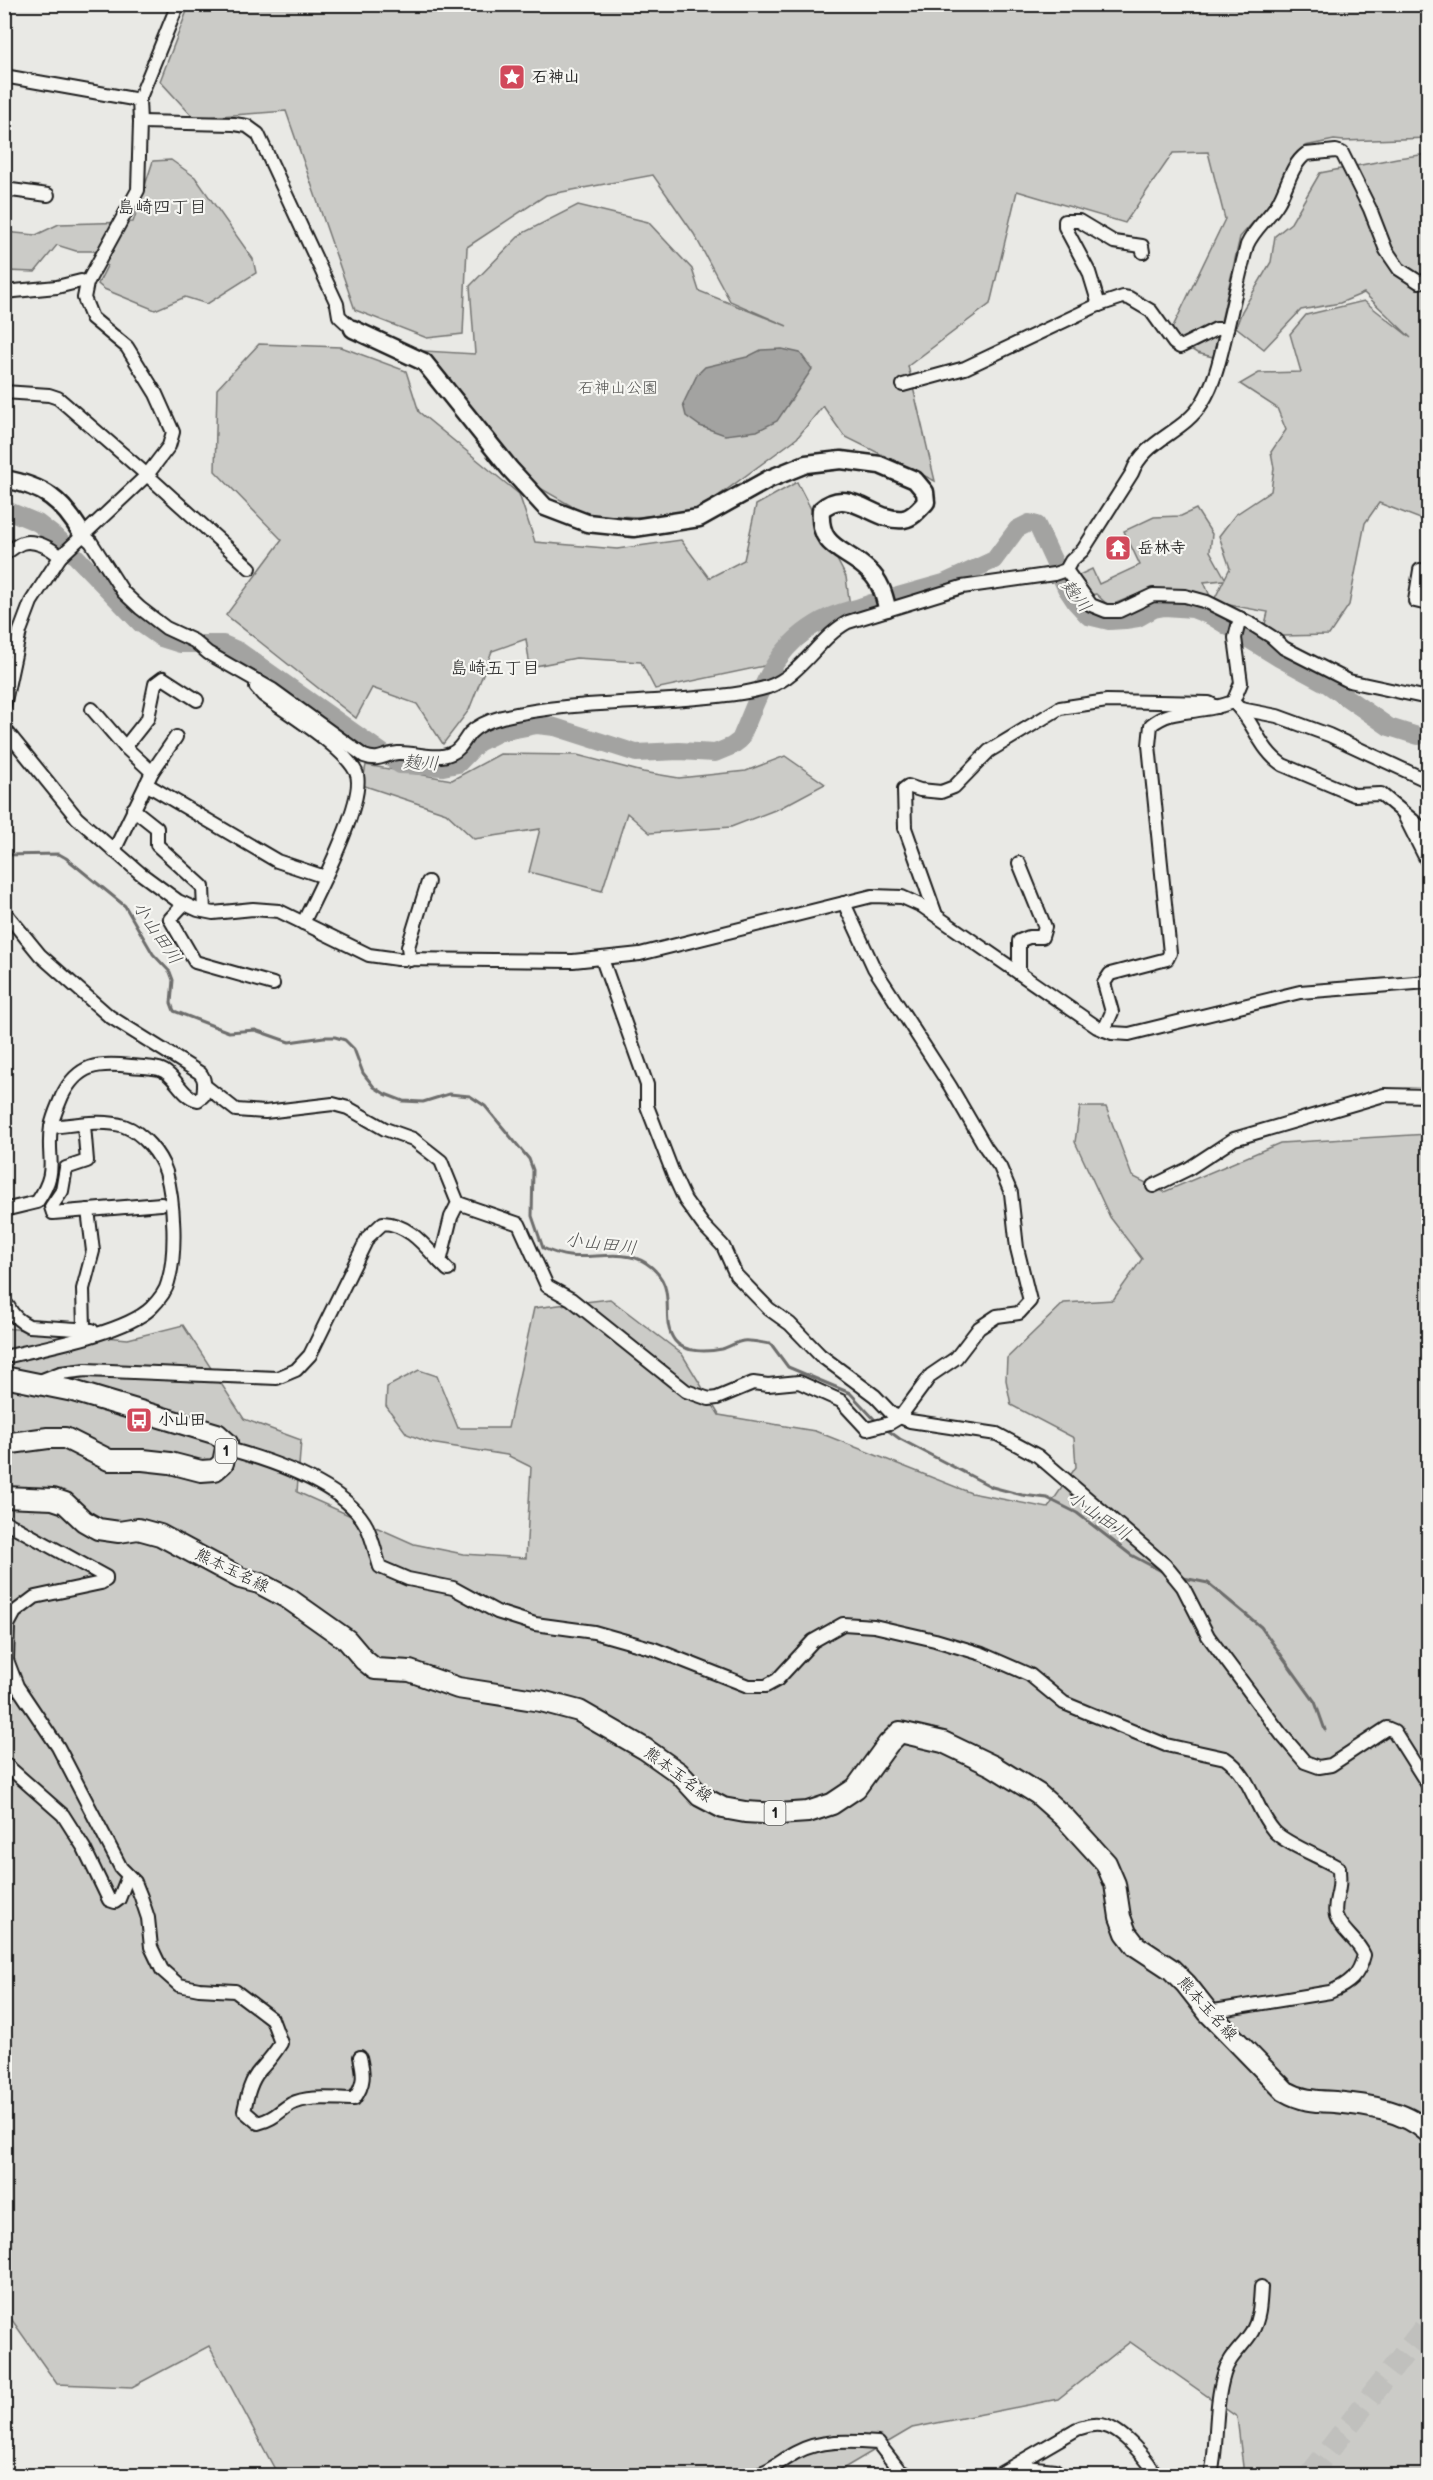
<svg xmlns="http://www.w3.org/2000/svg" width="1433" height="2480" font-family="'Balsamiq Sans','Klee One',sans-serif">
<rect width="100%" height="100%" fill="#e9e9e5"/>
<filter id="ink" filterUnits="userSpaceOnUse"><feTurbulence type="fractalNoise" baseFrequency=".0167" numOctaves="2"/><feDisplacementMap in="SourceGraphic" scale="12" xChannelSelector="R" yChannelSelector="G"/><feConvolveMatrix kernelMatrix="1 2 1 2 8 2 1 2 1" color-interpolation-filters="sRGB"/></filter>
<g filter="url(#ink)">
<!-- green -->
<g fill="#cbcbc7" stroke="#747472" stroke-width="1.5">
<path d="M192 5H1428V138L1344 141 1334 140 1305 146 1296 156 1272 201 1240 237 1213 357 1197 353 1169 335 1225 219 1208 152 1173 153 1125 223 1017 191 990 304 908 366 935 481 844 436 823 406 797 438 699 510 639 517 587 515 533 484 425 351 475 354 470 286 521 234 578 205 648 222 692 269 699 291 787 326 730 301 694 234 653 175 546 195 467 247 463 334 427 338 355 310 286 111 194 118 160 81 187 11Z"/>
<path d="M1428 154V522L1379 503 1365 523 1349 605 1329 635 1282 636 1265 624 1268 612 1213 602 1224 580 1204 582 1210 596 1169 590 1141 593 1109 606 1096 594 1089 595 1077 576 1092 569 1099 584 1140 565 1124 531 1154 517 1181 516 1196 509 1212 534 1210 551 1225 578 1230 568 1219 536 1235 515 1271 491 1274 468 1271 452 1286 430 1277 408 1240 384 1259 373 1301 372 1290 334 1306 315 1364 301 1411 338 1364 293 1340 303 1301 310 1264 349 1236 327 1242 311 1271 262 1275 236 1291 223 1320 173 1397 158Z"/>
<path d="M171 160 195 177 253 259 256 273 207 304 185 297 155 310 104 289 98 284 107 266 94 251H76L57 245 35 272 5 271V232L36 235 59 224 133 222 153 161Z"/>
<path d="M259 344 341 347 406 371 419 412 519 494 535 542 617 549 681 540 709 578 744 560 756 505 797 482 846 577 850 607 778 663 655 689 641 662 576 658 530 667 526 639 492 651 469 710 443 744 417 704 372 688 356 718 226 615 282 540 215 471 217 389Z"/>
<path d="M500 754 577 755 643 772 679 778 746 771 785 756 825 784 780 808 731 827 650 833 627 813 602 891 529 872 540 829 474 839 446 813 362 785 366 765 452 780Z"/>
<path d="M1080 1107H1106L1132 1176 1164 1192 1280 1143 1428 1134V2475H1244L1237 2417 1130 2342 1058 2399 912 2428 844 2468 842 2476 278 2475 209 2346 132 2387 57 2384 7 2313 5 2303 4 1328 128 1339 183 1325 244 1419 301 1440 297 1492 414 1544 463 1554 526 1558 531 1467 507 1455 430 1443 407 1434 386 1406 387 1387 419 1370 437 1376 458 1428H508L534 1308 610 1299 682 1354 719 1415 815 1431 971 1493 1048 1508 1076 1467 1074 1438 1011 1405 1006 1380 1007 1358 1064 1303 1113 1300 1142 1259 1110 1217 1075 1142Z"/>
</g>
<!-- water -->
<path fill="#a3a3a1" stroke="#6d6d6c" stroke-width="1.5" d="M782 349 800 353 812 369 777 421 757 431 725 435 700 426 686 416 683 404 697 375 705 367 747 357 761 350Z"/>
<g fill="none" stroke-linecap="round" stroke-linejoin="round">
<!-- stream -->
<g stroke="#6d6d6c" stroke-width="3">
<path d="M1418 736 1428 735"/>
<path d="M4 855 59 854 66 858 125 906 153 954 170 972 173 980 171 1003 174 1011 229 1032 255 1030 289 1042 324 1037H335L345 1040 354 1049 363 1073 374 1087 385 1094 403 1101 423 1102 449 1094 470 1096 485 1106 529 1159 533 1170 532 1216 543 1248C552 1252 560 1255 569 1256 592 1259 626 1249 646 1263 682 1287 657 1318 675 1341 684 1353 708 1352 722 1349 729 1347 736 1342 743 1341 751 1340 762 1343 771 1344L788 1367 850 1393 876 1421"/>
<path d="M886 1429 900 1439 992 1487 1022 1495 1047 1498 1077 1513 1131 1555 1167 1574"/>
<path d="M1179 1577 1208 1583 1261 1627 1315 1702 1325 1730"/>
</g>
<!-- river -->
<g stroke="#a3a3a1" stroke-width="18">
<path d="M4 509 38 523 60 540 141 624 161 638 180 644H223L239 651 400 765 443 767 458 764 478 743 500 732 537 725 555 727 636 753 679 751 715 753 732 746 740 740C762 690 771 648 823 620 837 612 856 609 871 603"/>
<path d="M898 596 944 583 994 560 1017 529 1029 523 1037 525 1066 588 1076 603 1088 616 1109 621 1125 620 1138 618 1154 609 1165 607 1193 609 1211 616 1279 658 1327 684 1389 727 1418 736"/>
</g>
<!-- highway-tunnel -->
<path stroke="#c0c0bd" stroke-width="22" stroke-dasharray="22 11" stroke-linecap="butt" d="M1309 2476 1428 2323"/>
<defs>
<g id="street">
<path d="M4 76 139 100"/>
<path d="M140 122 234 124 247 126 258 134 337 304 339 316 353 329"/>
<path d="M4 189 48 195"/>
<path d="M4 292 57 287 81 281 87 283"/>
<path d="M1099 305 1089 272 1065 227V221H1079L1114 242 1142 246 1143 252"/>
<path d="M903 385 965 368 1096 306 1123 297 1129 298 1151 311 1174 343 1180 347 1216 329H1227"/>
<path d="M4 392 49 395 58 398 147 475 250 568"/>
<path d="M82 534 91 542 123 592 140 608 166 628 194 641 208 653 273 690 364 756C381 762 383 754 398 753 415 752 437 761 452 753 461 749 464 740 470 733 478 725 491 720 502 717 566 702 632 704 697 698 721 696 745 694 768 687 802 675 818 638 848 622L962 587 1054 574 1066 570 1071 561 1083 550 1132 473C1144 440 1184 433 1202 403 1217 379 1221 353 1228 325 1234 299 1240 272 1247 245 1254 229 1269 218 1278 203 1287 188 1291 165 1306 154L1336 151 1342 153 1370 209 1386 250 1399 269 1419 282 1428 280"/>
<path d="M4 554C10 551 16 545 22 543 34 539 52 548 60 557"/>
<path d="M1066 570 1091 605 1106 611H1119L1153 595 1185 596 1207 602 1253 625 1272 637 1284 648 1349 681 1428 698"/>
<path d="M1420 570 1415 601 1428 604"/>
<path d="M258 681 256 687 263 695C287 713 343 746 356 772 368 797 316 896 303 923"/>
<path d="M1233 702C1254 720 1259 750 1283 765L1354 795 1381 794 1428 833"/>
<path d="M1233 702 1241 683 1235 638 1240 618"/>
<path d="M4 706 20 631 31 602 60 557 147 475 169 446 173 432 156 394 127 347 92 318 84 298 87 283 138 190 140 122 139 100 178 4"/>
<path d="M92 709 125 747 152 772"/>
<path d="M1241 709 1277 716 1329 735 1428 781"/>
<path d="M4 728 77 818 140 873 178 901 198 910 213 913 253 909 279 911 369 955 398 959 573 961 640 954 872 896 902 897 922 906 1097 1027 1112 1033 1129 1034 1300 992 1428 982"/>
<path d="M125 747 148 718 155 684 163 678 197 700"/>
<path d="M146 784 277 861 325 877"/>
<path d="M133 809 157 828V845L203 887 204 911"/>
<path d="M1405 817 1428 863"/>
<path d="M114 851 152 772 176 737"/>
<path d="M184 904 170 919 195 962 273 984"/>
<path d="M4 911 40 955 109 1016 200 1073C206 1080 204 1087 203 1096L198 1100C180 1096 176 1074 159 1069 150 1067 140 1067 131 1066 98 1062 78 1064 62 1096 58 1106 53 1116 51 1127 46 1160 60 1169 37 1202L4 1210"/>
<path d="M936 915 905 828 904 789 908 786 920 790 941 792 954 787 989 751 1060 708 1107 701 1209 703 1217 707"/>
<path d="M602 959 647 1085V1106L674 1176 685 1200 703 1225 723 1246 736 1275 769 1309 790 1324 820 1355 875 1396 892 1414 910 1421 997 1434 1038 1456 1165 1565 1183 1587 1208 1636 1281 1734 1305 1762 1319 1767 1331 1765 1387 1728 1394 1731 1428 1785"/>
<path d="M410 960 408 947 428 882"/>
<path d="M1019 973V941L1029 937H1042L1045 927 1019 863"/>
<path d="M1104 1030 1112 1012 1104 983 1110 974 1167 959 1170 953 1149 745 1151 725C1169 711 1184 713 1205 709 1215 708 1224 705 1233 702"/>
<path d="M204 1085 236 1110 265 1112 333 1104 348 1108 385 1129 413 1139 441 1161 458 1203 451 1217 440 1262 448 1270"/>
<path d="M84 1125 87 1161 66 1168 62 1191 51 1207 53 1213 161 1204"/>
<path d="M1153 1186 1188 1169 1234 1139 1384 1095 1428 1096"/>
<path d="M458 1203 519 1224 547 1286 571 1299 686 1391 709 1399 717 1398 753 1383 768 1385 799 1382 841 1401 867 1429 890 1423 900 1417 931 1375 956 1358 979 1328 997 1316 1019 1313 1030 1301 1017 1248 1011 1193 1000 1167 986 1148 950 1086 874 968 844 903"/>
<path d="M4 1305 8 1306C13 1316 19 1321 29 1326L92 1330"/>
<path d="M84 1328 83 1289 93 1251 88 1210"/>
<path d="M4 1357C42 1348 125 1333 151 1308 158 1301 166 1292 168 1282 177 1253 174 1201 166 1172 160 1154 143 1133 124 1126 103 1119 73 1125 51 1127"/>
<path d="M37 1382 60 1373 86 1370 277 1378 296 1370 310 1355 368 1237 383 1223C408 1224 424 1245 440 1262"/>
<path d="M227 1443 229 1449C272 1461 346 1485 367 1527 373 1540 376 1555 380 1567L408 1579 453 1588 497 1612 535 1624 594 1632 654 1649 748 1686H766L777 1680 813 1641 843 1624 874 1626 935 1640 982 1654 1030 1675 1064 1703 1166 1745 1225 1758C1252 1776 1254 1808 1274 1831 1284 1843 1323 1858 1339 1868 1339 1874 1340 1881 1339 1887 1338 1897 1333 1906 1336 1916 1341 1931 1358 1940 1364 1955 1359 1976 1349 1984 1330 1992L1208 2012"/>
<path d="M4 1521 106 1577V1580L101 1583 35 1597 15 1612 8 1625 7 1660 17 1686 58 1747 121 1868 135 1882 141 1897 148 1918 151 1947 162 1970 179 1985 199 1989 235 1991 272 2019 281 2043C273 2056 270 2059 260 2070 250 2081 247 2097 244 2111L258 2123C274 2119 278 2112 291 2104 308 2095 336 2099 354 2099 365 2084 364 2074 360 2057"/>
<path d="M4 1763 63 1815 84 1848 109 1900 115 1902 119 1899 128 1876"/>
<path d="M1016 2466 1055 2470 1061 2476"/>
<path d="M749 2476C769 2473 777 2463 795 2453 820 2439 850 2441 878 2443L899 2470 909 2476"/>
<path d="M996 2476 1077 2429C1086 2426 1095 2423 1105 2426 1122 2430 1149 2460 1156 2476"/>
<path d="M1211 2476C1218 2442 1214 2407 1224 2374 1229 2356 1243 2347 1252 2332 1260 2317 1260 2303 1261 2287"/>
</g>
<g id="secondary">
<path d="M353 329 424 362 510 469 545 507 587 523 634 528 699 518 769 479 806 464 841 460 880 465 915 480 925 492 926 502C920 508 914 517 904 519 874 523 849 484 821 510 818 550 846 548 869 571 880 581 884 594 887 608"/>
<path d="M4 479C44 486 62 500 82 534"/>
</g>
<g id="primary">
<path d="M4 1377 73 1391 217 1434 227 1443 223 1463 215 1470 201 1471 170 1463 143 1460H109L65 1438H48L4 1444"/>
<path d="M4 1497 53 1499 65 1503 84 1521 98 1529 119 1532 138 1529 160 1535 240 1578 259 1583 289 1599 347 1640 364 1660 375 1669 410 1671 458 1688 541 1701 579 1711 645 1749 679 1773 700 1796 723 1808 745 1812 778 1814 808 1812 832 1804 856 1788 888 1744 900 1732 943 1742 993 1766 1038 1794 1065 1818 1106 1863 1115 1884 1120 1917 1126 1933 1136 1946 1171 1969 1186 1984 1208 2012 1285 2091C1302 2101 1315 2101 1335 2102 1366 2105 1404 2110 1428 2132"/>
</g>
</defs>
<!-- street casing -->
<use href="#street" stroke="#1c1c1c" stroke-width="16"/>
<!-- secondary casing -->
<use href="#secondary" stroke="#1c1c1c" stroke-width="21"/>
<!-- primary casing -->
<use href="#primary" stroke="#1c1c1c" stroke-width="24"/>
<!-- street -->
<use href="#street" stroke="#f6f6f2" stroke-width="12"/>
<!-- secondary -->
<use href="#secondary" stroke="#f6f6f2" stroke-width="16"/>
<!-- primary -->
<use href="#primary" stroke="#f6f6f2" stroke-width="20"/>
</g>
</g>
<!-- icons -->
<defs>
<symbol id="sight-square" viewBox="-11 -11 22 22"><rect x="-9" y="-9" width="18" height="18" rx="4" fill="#d1495b" stroke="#f6f6f2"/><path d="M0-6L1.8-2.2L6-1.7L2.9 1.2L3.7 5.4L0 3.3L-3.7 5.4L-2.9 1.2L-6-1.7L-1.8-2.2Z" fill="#fff"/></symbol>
<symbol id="temple-square" viewBox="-11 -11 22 22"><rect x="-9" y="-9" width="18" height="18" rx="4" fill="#d1495b" stroke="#f6f6f2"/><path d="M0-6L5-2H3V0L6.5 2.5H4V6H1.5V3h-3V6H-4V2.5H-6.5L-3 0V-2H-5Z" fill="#fff"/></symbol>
<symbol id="bus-square" viewBox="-11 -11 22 22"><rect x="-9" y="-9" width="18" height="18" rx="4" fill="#d1495b" stroke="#f6f6f2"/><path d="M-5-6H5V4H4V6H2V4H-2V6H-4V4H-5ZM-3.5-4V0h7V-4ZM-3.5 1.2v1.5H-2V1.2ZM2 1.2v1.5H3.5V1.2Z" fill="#fff"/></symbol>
</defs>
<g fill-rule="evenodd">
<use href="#sight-square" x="497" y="62" width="30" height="30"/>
<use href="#temple-square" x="1103" y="533" width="30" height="30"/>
<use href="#bus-square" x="124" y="1405" width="30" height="30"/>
</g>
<g text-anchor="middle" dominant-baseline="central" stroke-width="4.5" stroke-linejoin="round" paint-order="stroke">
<!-- shield labels -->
<g fill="#f6f6f2" stroke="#5d5d5c" stroke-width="1.5">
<rect x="215.5" y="1439" width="21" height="24" rx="4.5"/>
<rect x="764.5" y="1801" width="21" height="24" rx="4.5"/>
</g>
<g font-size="15" font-weight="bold" fill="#1c1c1c">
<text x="226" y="1451">1</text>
<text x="775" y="1813">1</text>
</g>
<!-- poi labels -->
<g font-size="16" font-weight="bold" fill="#1c1c1c" stroke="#f6f6f2" text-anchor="start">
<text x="532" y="77">石神山</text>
<text x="1138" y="548">岳林寺</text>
<text x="158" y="1420">小山田</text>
</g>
<!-- park labels -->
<g font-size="16" fill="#51514f" stroke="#f6f6f2">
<text x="618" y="388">石神山公園</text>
</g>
<!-- street labels -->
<g font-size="16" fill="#1c1c1c" stroke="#f6f6f2">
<text transform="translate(232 1571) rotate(26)">熊本玉名線</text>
<text transform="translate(678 1775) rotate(37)">熊本玉名線</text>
<text transform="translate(1207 2009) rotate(48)">熊本玉名線</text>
</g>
<!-- neighbourhood labels -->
<g font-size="18" fill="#1c1c1c" stroke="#f6f6f2">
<text x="162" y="207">島崎四丁目</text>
<text x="495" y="668">島崎五丁目</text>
</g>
<!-- water labels -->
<g font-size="18" font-style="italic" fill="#525251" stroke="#f6f6f2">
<text transform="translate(1076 596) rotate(52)">麹川</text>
<text transform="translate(421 763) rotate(3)">麹川</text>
<text transform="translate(157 933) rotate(56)">小山田川</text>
<text transform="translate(601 1244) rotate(7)">小山田川</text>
<text transform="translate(1099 1516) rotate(35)">小山田川</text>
</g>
</g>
<!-- margin -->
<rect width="1433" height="2480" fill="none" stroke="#f6f6f2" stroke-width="24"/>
<rect x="12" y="12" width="1409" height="2456" fill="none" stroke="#1c1c1c" stroke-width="2" filter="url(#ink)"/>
</svg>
